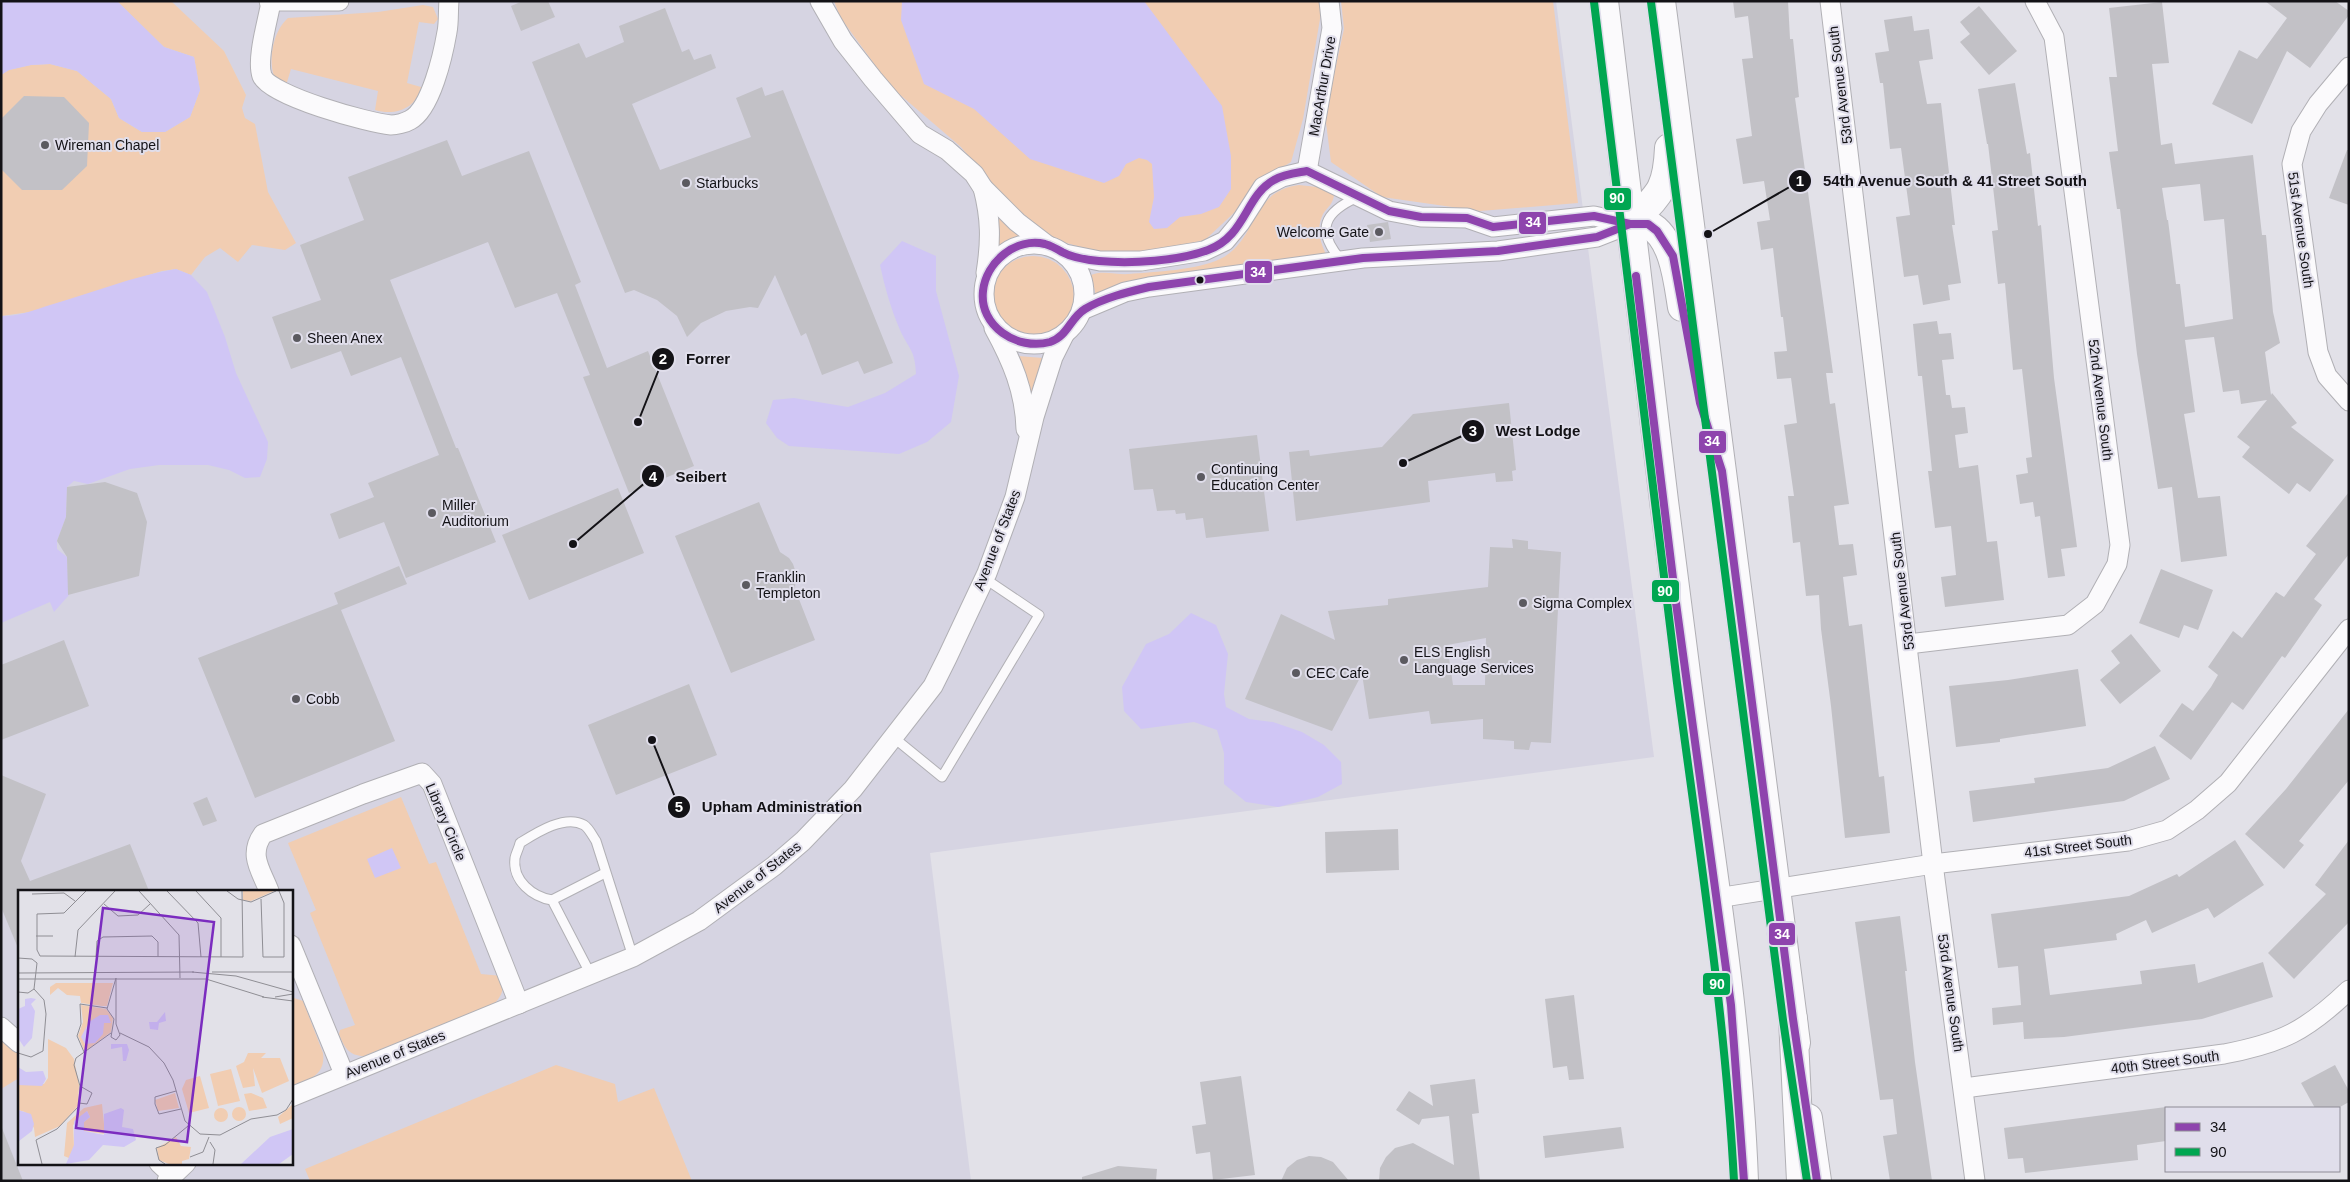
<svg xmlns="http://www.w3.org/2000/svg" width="2350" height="1182" font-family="Arial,sans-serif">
<rect width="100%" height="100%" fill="#e2e1e8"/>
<!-- built -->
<path fill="#d6d4e2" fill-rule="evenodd" d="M1 1H1556L1654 757 930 853 971 1181H1ZM19 891H291V1163H19Z"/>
<!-- green -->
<g fill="#f1cdb2">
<path d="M117 1H171L224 51 246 95 242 108 245 118 255 124 268 192 296 243 285 250 252 245 238 262 220 248 205 257 191 275 176 269 162 271 30 312 1 316V75L9 70 31 65 50 64 77 71 111 99 119 118 142 132H165L190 117 200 90 194 57 164 47Z"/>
<path d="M834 1H1321V13L1303 119 1291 162 1254 185 1237 210 1205 240 1156 251 1103 253 1059 241 1024 218 1005 200 961 147 891 87 840 17Z"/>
<path d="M1341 1H1553L1578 203 1480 211 1382 197 1331 162 1325 115 1344 29Z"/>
<path d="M423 5 433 7 438 19 434 24 419 22 407 83 421 87C416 109 395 116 375 110L378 91 291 69 287 82 284 83 274 76C268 57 274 30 288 18L378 12Z"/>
<path d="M1299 185 1326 188 1334 193C1334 204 1328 206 1323 214 1316 228 1320 242 1326 254L1096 296 1091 275C1102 270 1117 275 1129 274 1155 272 1197 270 1220 259 1258 241 1249 191 1299 185Z"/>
<path d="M998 212 1024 238 1001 246 998 243Z"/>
<circle cx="1033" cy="297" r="41"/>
<path d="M1018 356 1043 358 1033 391H1030Z"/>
<path d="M401 797 429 864 436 862 481 974 502 976C504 988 503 994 495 1003L364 1056C349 1056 344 1047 339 1034L340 1030 355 1025 310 913 316 910 288 843Z"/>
<path d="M291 997 303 1001 323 1053C326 1075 309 1080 291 1087Z"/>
<path d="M1 1030 19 1047V1078L1 1089Z"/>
<path d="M556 1065 615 1084 618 1102 654 1088 692 1181H310L305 1169Z"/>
</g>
<!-- water -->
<g fill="#d0c6f5">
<path d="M1 1H117L164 47 194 57 200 90 190 117 165 132H142L119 118 111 99 77 71 50 64 31 65 9 70 1 75Z"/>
<path d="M902 1H1144L1222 106 1231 156V189L1219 207 1201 214 1180 217 1167 228 1154 229 1149 222 1154 197 1152 164 1147 160 1139 158 1126 164 1119 176 1104 183 1030 159 974 109 924 84 901 20Z"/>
<path d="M902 241 936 256V291L959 376 951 422 927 442 899 454 789 446 777 438 766 423 773 400 794 398 848 407 885 393 916 374C915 349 909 350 900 330 891 309 885 288 880 265Z"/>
<path d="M176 269 191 275 207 292 225 337 236 373 268 442 267 459 260 477 245 478 229 470 208 465H159L130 469 88 484 74 481 67 487 66 517 57 541V549L67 557 69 595 54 612 50 602 1 623V316C18 317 34 310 50 305 92 293 133 276 176 269Z"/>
<path d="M1191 613 1216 625 1228 654 1224 694 1226 707 1249 719 1273 722 1302 732 1324 745 1341 762 1342 784 1318 797 1278 807 1246 802 1224 784V753L1217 730 1194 722 1141 729 1124 711 1122 687 1146 644 1169 634Z"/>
<path d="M392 848 401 868 375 878 367 859Z"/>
</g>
<!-- building -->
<g fill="#c2c1c6" fill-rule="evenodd">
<path d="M523 1H548L555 17 521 31 511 6Z"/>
<path d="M1733 1H1788L1790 39H1793L1799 97 1795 98 1833 373H1826L1830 404 1835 403 1849 504 1834 506 1839 545 1853 544 1857 575 1843 577 1849 626 1862 624 1879 777 1884 776 1890 833 1845 838 1831 706 1821 629 1819 595 1806 596 1800 542 1793 543 1788 496H1794L1784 425 1797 423 1791 378 1777 379 1774 352 1787 351 1783 317H1781L1773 248 1761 250 1757 222 1770 220 1764 181 1743 184 1736 139 1752 136 1742 59 1753 58 1748 16 1735 18Z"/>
<path d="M2265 1H2335L2349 11V15L2310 68 2287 51 2252 124 2212 104 2239 50 2257 59 2287 18Z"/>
<path d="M2162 2 2169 63 2152 64 2161 145 2172 143 2175 164 2253 155 2262 235H2266L2273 312 2280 343 2265 352 2271 395 2272 393 2297 423 2291 427 2334 460 2310 492 2297 483 2289 494 2242 457 2250 447 2237 437 2267 400 2241 404 2239 390 2223 392 2214 337 2185 340 2195 412 2184 414 2198 498 2220 496 2227 556 2181 562 2172 487 2158 489 2137 354 2120 209H2117L2109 152 2118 151 2109 77H2117L2109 8ZM2200 184 2204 221 2224 219 2233 319 2185 327 2180 284H2176L2168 220H2167L2162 188Z"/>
<path d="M1979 6 2017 51 1989 75 1960 42 1970 34 1960 22Z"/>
<path d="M665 8 682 52 689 49 694 60 711 54 716 68 632 104 660 170 751 137 736 98 762 87 765 96 783 90 893 363 864 374 858 361 822 375 806 333 801 336 775 275 758 308 750 307 726 311 701 323 687 337 677 316 657 300 634 290 625 293 532 62 579 43 586 58 624 42 619 26Z"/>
<path d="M1912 16 1914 31 1929 29 1933 59 1919 61 1927 104 1941 103 1955 225H1952L1961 283 1948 285 1950 300 1923 305 1918 275 1904 277 1896 217 1910 215 1901 148 1890 149 1883 83H1880L1875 53 1889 51 1884 20Z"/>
<path d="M2015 83 2027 154 2030 153 2038 226 2041 225 2054 378 2077 547 2061 549 2065 576 2048 578 2040 516 2035 517 2033 502 2020 504 2016 475 2028 473 2026 458 2032 457 2022 369 2013 370 2005 283 1998 284 1992 231 1998 230 1988 144H1987L1978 89Z"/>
<path d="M24 96 64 97 89 123 87 166 62 190H22L1 169V119Z"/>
<path d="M447 140 462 176 529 151 581 282 575 285 607 368 648 351 694 466 629 493 583 377 590 375 557 293 515 308 488 242 390 280 456 448H458L496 542 406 578 384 522 339 539 330 514 374 497 368 483 439 455 401 357 351 376 341 351 291 369 272 317 321 300 300 245 364 220 348 177Z"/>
<path d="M2347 150H2349V205L2329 198Z"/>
<path d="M1388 222 1391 239 1370 242 1367 225Z"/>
<path d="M1937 321 1939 334 1951 333 1954 359 1942 360 1946 395H1950L1952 408 1965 407 1968 433 1955 435 1959 468 1978 465 1987 542 1997 541 2004 600 1945 607 1941 577 1956 575 1951 526 1935 528 1928 471H1932L1922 376H1918L1913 324Z"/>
<path d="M1509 403 1516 470 1512 471 1513 481 1496 482 1495 473 1428 481 1430 502 1296 521 1289 452 1309 450 1310 456 1382 447 1413 414Z"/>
<path d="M1257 435 1269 531 1206 538 1203 518 1186 520 1185 513 1176 514 1175 510 1157 511 1153 489 1134 490 1129 449Z"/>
<path d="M105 482 137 493 147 522 139 576 68 595 67 557 57 541 66 517 67 487Z"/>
<path d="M618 488 644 553 529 600 502 535Z"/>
<path d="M2349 492V554L2314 599 2322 605 2285 658 2282 656 2243 710 2232 702 2191 760 2159 736 2182 703 2193 711 2211 687 2218 675 2208 667 2233 631 2242 638 2276 592 2284 597 2316 554 2306 546Z"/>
<path d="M759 502 780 552 789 558 793 564 796 573 795 589 815 640 731 673 675 536Z"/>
<path d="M1512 539 1528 541V549L1561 552 1551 743 1531 742 1529 750 1514 749V741L1483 739V719L1431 724 1429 711 1369 719 1362 674 1332 731 1245 699 1281 614 1335 640 1328 611 1388 605V599L1488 587 1490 547 1513 548ZM1486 638 1485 685H1453L1447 645Z"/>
<path d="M399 566 407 584 341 610 395 741 255 798 198 658 338 604 334 593Z"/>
<path d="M2161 569 2213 590 2198 630 2184 625 2179 638 2139 623Z"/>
<path d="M2131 634 2161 671 2120 704 2100 680 2120 663 2111 651Z"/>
<path d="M64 640 89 706 1 740V665Z"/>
<path d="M2078 669 2086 726 2000 739V742L1956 747 1949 686 2008 680Z"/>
<path d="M689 684 717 755 616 795 588 725Z"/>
<path d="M2349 709V780L2299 841 2304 845 2284 869 2245 834 2286 789Z"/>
<path d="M2155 746 2170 779 2124 801 1973 822 1969 791 2035 783 2034 778 2108 768Z"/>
<path d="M1 775 46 794 21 861 30 881 130 844 149 891H19L18 948 1 907Z"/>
<path d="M207 797 217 821 203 826 193 803Z"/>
<path d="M1398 829 1399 870 1326 873 1325 832Z"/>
<path d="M2235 840 2264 885 2214 918 2208 908 2152 933 2146 920 2116 934 2117 940 2044 949 2050 995 2142 984 2140 971 2195 964 2198 983 2263 962 2273 997 2202 1019 2064 1037 2024 1039 2023 1022 1993 1025 1992 1008 2021 1005 2018 966 1998 968 1991 914 2129 896 2177 874 2179 877Z"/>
<path d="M2349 840V922L2294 979 2268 953 2326 894 2315 885Z"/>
<path d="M1900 916 1907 971H1905L1915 1062 1932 1181H1890L1883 1136 1897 1134 1893 1099 1880 1100 1855 922Z"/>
<path d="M1574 995 1584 1079 1569 1080 1567 1066 1553 1068 1545 999Z"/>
<path d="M2335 1065 2349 1091V1102L2338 1108H2315L2301 1083Z"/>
<path d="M1241 1076 1255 1175 1213 1180 1210 1152 1196 1154 1192 1126 1206 1124 1200 1082Z"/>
<path d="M1475 1079 1479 1113 1472 1114 1480 1181H1379L1380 1168 1386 1157 1395 1148 1413 1143 1454 1165 1449 1116 1422 1119 1419 1125 1396 1110 1409 1091 1433 1106 1430 1085Z"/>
<path d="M2166 1107V1141L2137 1145 2138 1160 2025 1173 2023 1158 2008 1159 2004 1128Z"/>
<path d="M1621 1127 1624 1148 1545 1158 1543 1136Z"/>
<path d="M1 1128H2L23 1181H1Z"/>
<path d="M1309 1156 1321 1157 1333 1162 1349 1181H1281L1287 1168 1297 1160Z"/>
<path d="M1118 1166 1157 1169 1156 1181H1082V1177Z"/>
</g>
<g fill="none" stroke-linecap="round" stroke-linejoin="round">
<defs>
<g id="service">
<path d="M1341 260C1315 230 1324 212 1358 197"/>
<path d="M893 737 942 777 1039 615 984 578"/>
<path d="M552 900 605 873"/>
<path d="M591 975 552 900C533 897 512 881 515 858 516 853 519 848 520 843 536 833 565 814 584 825 589 828 593 837 596 841L633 957"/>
</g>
<g id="minor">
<path d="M269 1H339"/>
<path d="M820 1 843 41 873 79 920 134 947 150 974 174 983 188 1017 222 1047 245"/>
<path d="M1830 1 1933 864 1975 1181"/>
<path d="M271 2C268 20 256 59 262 76 270 96 369 123 391 125 396 125 405 123 410 120 431 109 443 55 447 32 449 22 448 11 449 1"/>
<path d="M2349 67 2318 104 2301 131 2292 164 2318 352 2327 376 2349 401"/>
<path d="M1307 171 1332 28 1329 1"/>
<path d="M983 188C991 219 991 241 986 273"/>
<circle cx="1034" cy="294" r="50"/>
<path d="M1065 254 1100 261H1141L1204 251 1225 241 1240 223 1263 187 1282 177 1307 171 1389 211 1421 217 1467 218 1493 227 1594 216 1630 224"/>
<path d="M1082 310 1125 292 1149 287 1363 258 1498 251 1597 237 1630 224"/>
<path d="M994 328C1012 361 1025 391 1026 429"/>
<path d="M1908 644 2068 625 2095 604 2117 564 2120 545 2054 37 2035 1"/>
<path d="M269 891C261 870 248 855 263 834L363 794 422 773 432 784 519 1004"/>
<path d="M1717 898 1933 864 2128 841 2167 830 2197 810 2228 783 2349 629"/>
<path d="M291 945 344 1074"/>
<path d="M1 1027 19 1043"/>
<path d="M1964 1088 2224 1054C2282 1043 2306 1031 2349 990"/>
<path d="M291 1097 633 957 699 921 774 866 803 841 853 789 933 686 947 658 987 573 1015 497 1034 417 1053 357 1064 335"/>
<path d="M159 1163 172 1175"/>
<path d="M167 1181 186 1163"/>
</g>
<g id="primary">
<path d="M1604 1C1631 231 1658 460 1688 689 1709 852 1738 1016 1744 1181"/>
<path d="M1661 1 1796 1043"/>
<path d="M1630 224C1636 224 1645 223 1649 225 1674 238 1678 283 1682 307"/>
<path d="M1630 224C1658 195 1667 192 1669 148"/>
<path d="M1808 1118 1817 1181"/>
</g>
<path id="motorway" d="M1793 1019 1801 1181"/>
</defs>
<!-- service casing -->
<use href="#service" stroke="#b1b0b5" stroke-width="11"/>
<!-- minor casing -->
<use href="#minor" stroke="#b1b0b5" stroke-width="21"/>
<!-- primary casing -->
<use href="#primary" stroke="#b1b0b5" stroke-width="30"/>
<!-- motorway casing -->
<use href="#motorway" stroke="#b1b0b5" stroke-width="30"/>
<!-- service -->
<use href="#service" stroke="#fbfafc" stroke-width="9"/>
<!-- minor -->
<use href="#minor" stroke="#fbfafc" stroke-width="19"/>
<!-- primary -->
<use href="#primary" stroke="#fbfafc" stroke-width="28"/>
<!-- motorway -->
<use href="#motorway" stroke="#fbfafc" stroke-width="28"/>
<defs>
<g id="bus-1">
<path d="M1307 171 1389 211 1421 217 1467 218 1493 227 1594 216 1630 224 1597 237 1498 251 1363 258 1149 287C1128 292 1103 298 1085 309 1070 318 1068 336 1050 342 1017 351 979 326 983 291 986 262 1016 237 1045 244 1052 246 1057 249 1062 252 1073 258 1088 260 1099 261 1131 264 1179 261 1208 250 1246 236 1245 196 1274 180 1284 174 1296 173 1307 171Z"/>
<path d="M1630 224H1648L1657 231 1673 256 1700 403 1722 471 1793 1019 1817 1181"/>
<path d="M1636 276 1676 603 1731 1005 1744 1181"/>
</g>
<g id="bus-2">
<path d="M1594 2C1621 229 1648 456 1677 683 1699 849 1725 1014 1734 1181"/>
<path d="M1651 2 1783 1020 1807 1181"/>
</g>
</defs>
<!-- bus-1 casing -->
<use href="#bus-1" stroke="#e0deeb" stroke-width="11"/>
<!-- bus-2 casing -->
<use href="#bus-2" stroke="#e0deeb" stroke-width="11"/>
<!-- bus-1 -->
<use href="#bus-1" stroke="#8e44ad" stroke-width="8"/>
<!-- bus-2 -->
<use href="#bus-2" stroke="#00a651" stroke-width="8"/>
</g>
<!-- markers -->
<g fill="#5b5a60" stroke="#e0deeb" stroke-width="2">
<circle cx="45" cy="145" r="5"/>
<circle cx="686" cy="183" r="5"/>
<circle cx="1379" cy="232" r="5"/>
<circle cx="297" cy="338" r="5"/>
<circle cx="1201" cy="477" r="5"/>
<circle cx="432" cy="513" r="5"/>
<circle cx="746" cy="585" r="5"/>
<circle cx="1523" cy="603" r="5"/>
<circle cx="1404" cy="660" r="5"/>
<circle cx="1296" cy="673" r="5"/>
<circle cx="296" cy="699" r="5"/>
</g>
<circle fill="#131216" stroke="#e0deeb" stroke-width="2" cx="1200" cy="280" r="4.5"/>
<g text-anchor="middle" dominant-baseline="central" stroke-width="4" stroke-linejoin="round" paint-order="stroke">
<!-- street labels -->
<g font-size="14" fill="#131216" stroke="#e0deeb">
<text transform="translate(1840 85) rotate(-97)">53rd Avenue South</text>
<text transform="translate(1322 86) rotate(-80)">MacArthur Drive</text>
<text transform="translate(2301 230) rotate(82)">51st Avenue South</text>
<text transform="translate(2101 400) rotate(83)">52nd Avenue South</text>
<text transform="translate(997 540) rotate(-69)">Avenue of States</text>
<text transform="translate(1902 591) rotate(-97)">53rd Avenue South</text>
<text transform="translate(446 822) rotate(67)">Library Circle</text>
<text transform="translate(2078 846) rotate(-7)">41st Street South</text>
<text transform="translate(757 877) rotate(-38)">Avenue of States</text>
<text transform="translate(1951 993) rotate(82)">53rd Avenue South</text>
<text transform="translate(395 1054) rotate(-22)">Avenue of States</text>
<text transform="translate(2165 1062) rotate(-7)">40th Street South</text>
</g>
<!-- poi labels -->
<g font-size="14" fill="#131216" stroke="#e0deeb" text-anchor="start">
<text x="55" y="145">Wireman Chapel</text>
<text x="696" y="183">Starbucks</text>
<text x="1369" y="232" text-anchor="end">Welcome Gate</text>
<text x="307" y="338">Sheen Anex</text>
<text x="1211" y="469">Continuing<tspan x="1211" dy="16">Education Center</tspan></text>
<text x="442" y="505">Miller<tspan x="442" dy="16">Auditorium</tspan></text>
<text x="756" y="577">Franklin<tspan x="756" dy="16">Templeton</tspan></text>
<text x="1533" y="603">Sigma Complex</text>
<text x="1414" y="652">ELS English<tspan x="1414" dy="16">Language Services</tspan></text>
<text x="1306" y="673">CEC Cafe</text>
<text x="306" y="699">Cobb</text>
</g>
</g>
<!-- overview -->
<g transform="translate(18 890)">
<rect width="275" height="275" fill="#e2e1e8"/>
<path d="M225 1H256L233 11 225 10ZM38 93H95L89 116H84L63 113 62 106 49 105 40 98 32 105V97ZM63 115 88 119 95 128 93 142 69 160H66L60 146 65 132ZM30 149 48 158 56 169 61 195 60 216 42 236 17 247 16 238 7 222 0 220V195L26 194 30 188ZM230 163H248L243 168H262L271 191 244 203 235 178 237 196 225 198 218 176 226 172ZM213 179 222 211 200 216 192 184ZM182 186 191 218 171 223 164 199 168 190ZM157 203 161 218 140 221 137 210ZM233 203 245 208 249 218 231 221 226 204ZM84 214 87 244 66 241V232L72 227 69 221 55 235 56 257 51 268 46 266 49 233 66 218ZM275 214V228L262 234 260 227ZM214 224a7 7 0 1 1 14 0a7 7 0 1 1-14 0ZM196 225a7 7 0 1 1 14 0a7 7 0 1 1-14 0ZM158 247 163 256 173 257 171 269 164 271V274H151L141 270 139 258Z" fill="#f1cdb2"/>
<path d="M13 108 18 109 13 114 17 121 14 148 6 157 0 148V119L7 116V109ZM147 122 148 131 141 133 140 140 132 139 131 132H139ZM82 125H90L93 133H86L85 144 77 153 67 154 63 147 71 132ZM93 154H109L111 160 108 171H105L104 157 93 159ZM0 177 8 182 25 181 28 189 24 196 0 195ZM103 218 106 220 104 237 115 239 118 250 106 257 85 255 71 270 48 274 56 255V231L69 221 72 227 66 232V241L86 245V224ZM0 220 13 224 16 234 14 241 1 251ZM275 239V264L261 274H223L252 247Z" fill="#d0c6f5"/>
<path fill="none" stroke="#8f8e94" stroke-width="1" d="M68 1 46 23 19 24V60L22 66 225 67 224 1M121 1 161 45 162 88M149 1 180 33 183 67M178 1 203 28V67M209 1 220 9 233 12 258 1M14 4 46 3 57 11M243 9 245 67H266V13L261 1M86 14 100 26 120 25 132 14M18 46H35M57 67 60 40 97 1M78 67 79 51 85 47 134 46 140 52V67M0 68 14 69 19 73 16 99 26 110 28 124 25 161 13 167 0 163M174 82 218 86 275 102M194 82H275M0 83 176 82M98 88V134L102 145 98 150 93 147 96 129 89 119ZM0 89H188L246 107M0 102 10 103 16 99M244 107 275 111M257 107 275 104M102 143 131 157 146 173 155 190 167 231 182 244 202 245 233 229 259 225 268 220 275 209M66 162 59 146 63 134 62 114 89 118M158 201 137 207V214L141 224 163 219M61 213 69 214 74 203 62 196M192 252 197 260 195 274M172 267 185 262 191 247M24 274 18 250 39 239 61 216 62 196 56 175 58 168 93 143M147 274 141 270 138 258 147 255 170 236"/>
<path fill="#7b2cbf" fill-opacity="0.15" stroke="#7b2cbf" stroke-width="2.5" d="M85 18 196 32 169 252 58 238Z"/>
<rect width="275" height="275" fill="none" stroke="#131216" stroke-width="2.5"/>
</g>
<!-- callouts -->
<path fill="none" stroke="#131216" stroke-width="2" d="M1708 234L1800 181M638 422L663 359M1403 463L1473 431M573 544L653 476M652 740L679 807"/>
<g fill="#131216" stroke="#e0deeb" stroke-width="2">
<circle cx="1708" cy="234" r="5"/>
<circle cx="638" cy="422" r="5"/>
<circle cx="1403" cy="463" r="5"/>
<circle cx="573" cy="544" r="5"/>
<circle cx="652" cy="740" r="5"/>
<circle cx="1800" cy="181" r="12"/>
<circle cx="663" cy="359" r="12"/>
<circle cx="1473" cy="431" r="12"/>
<circle cx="653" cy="476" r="12"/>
<circle cx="679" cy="807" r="12"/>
</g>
<g font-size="15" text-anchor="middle" font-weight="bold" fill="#fff">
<text x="1800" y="186">1</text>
<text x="663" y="364">2</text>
<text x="1473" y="436">3</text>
<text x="653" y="482">4</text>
<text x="679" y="812">5</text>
</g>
<g font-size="15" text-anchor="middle" font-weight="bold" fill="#131216" stroke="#e0deeb" stroke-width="4" stroke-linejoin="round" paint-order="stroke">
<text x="1955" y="186">54th Avenue South &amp; 41 Street South</text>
<text x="708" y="364">Forrer</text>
<text x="1538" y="436">West Lodge</text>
<text x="701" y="482">Seibert</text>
<text x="782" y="812">Upham Administration</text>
</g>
<g stroke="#e0deeb" stroke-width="2">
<rect x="1603" y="187" width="29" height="24" rx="5" fill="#00a651"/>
<rect x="1518" y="211" width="29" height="24" rx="5" fill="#8e44ad"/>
<rect x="1244" y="260" width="29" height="24" rx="5" fill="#8e44ad"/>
<rect x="1698" y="430" width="29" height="24" rx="5" fill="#8e44ad"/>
<rect x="1651" y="579" width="29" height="24" rx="5" fill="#00a651"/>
<rect x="1768" y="922" width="28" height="24" rx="5" fill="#8e44ad"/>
<rect x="1702" y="972" width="29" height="24" rx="5" fill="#00a651"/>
</g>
<g font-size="14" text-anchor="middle" font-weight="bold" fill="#fff">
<text x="1617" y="203">90</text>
<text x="1533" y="227">34</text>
<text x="1258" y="277">34</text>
<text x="1712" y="446">34</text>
<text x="1665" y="596">90</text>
<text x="1782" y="939">34</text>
<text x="1717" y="989">90</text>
</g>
<!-- border -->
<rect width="2350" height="1182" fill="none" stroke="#131216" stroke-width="5"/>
<!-- legend -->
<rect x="2165" y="1107" width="175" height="65" fill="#e0deeb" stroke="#8e8c96"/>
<rect x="2175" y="1123" width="25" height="8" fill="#8e44ad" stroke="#8e8c96"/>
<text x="2210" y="1132" font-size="15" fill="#131216">34</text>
<rect x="2175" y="1148" width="25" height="8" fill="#00a651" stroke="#8e8c96"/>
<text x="2210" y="1157" font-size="15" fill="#131216">90</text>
</svg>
